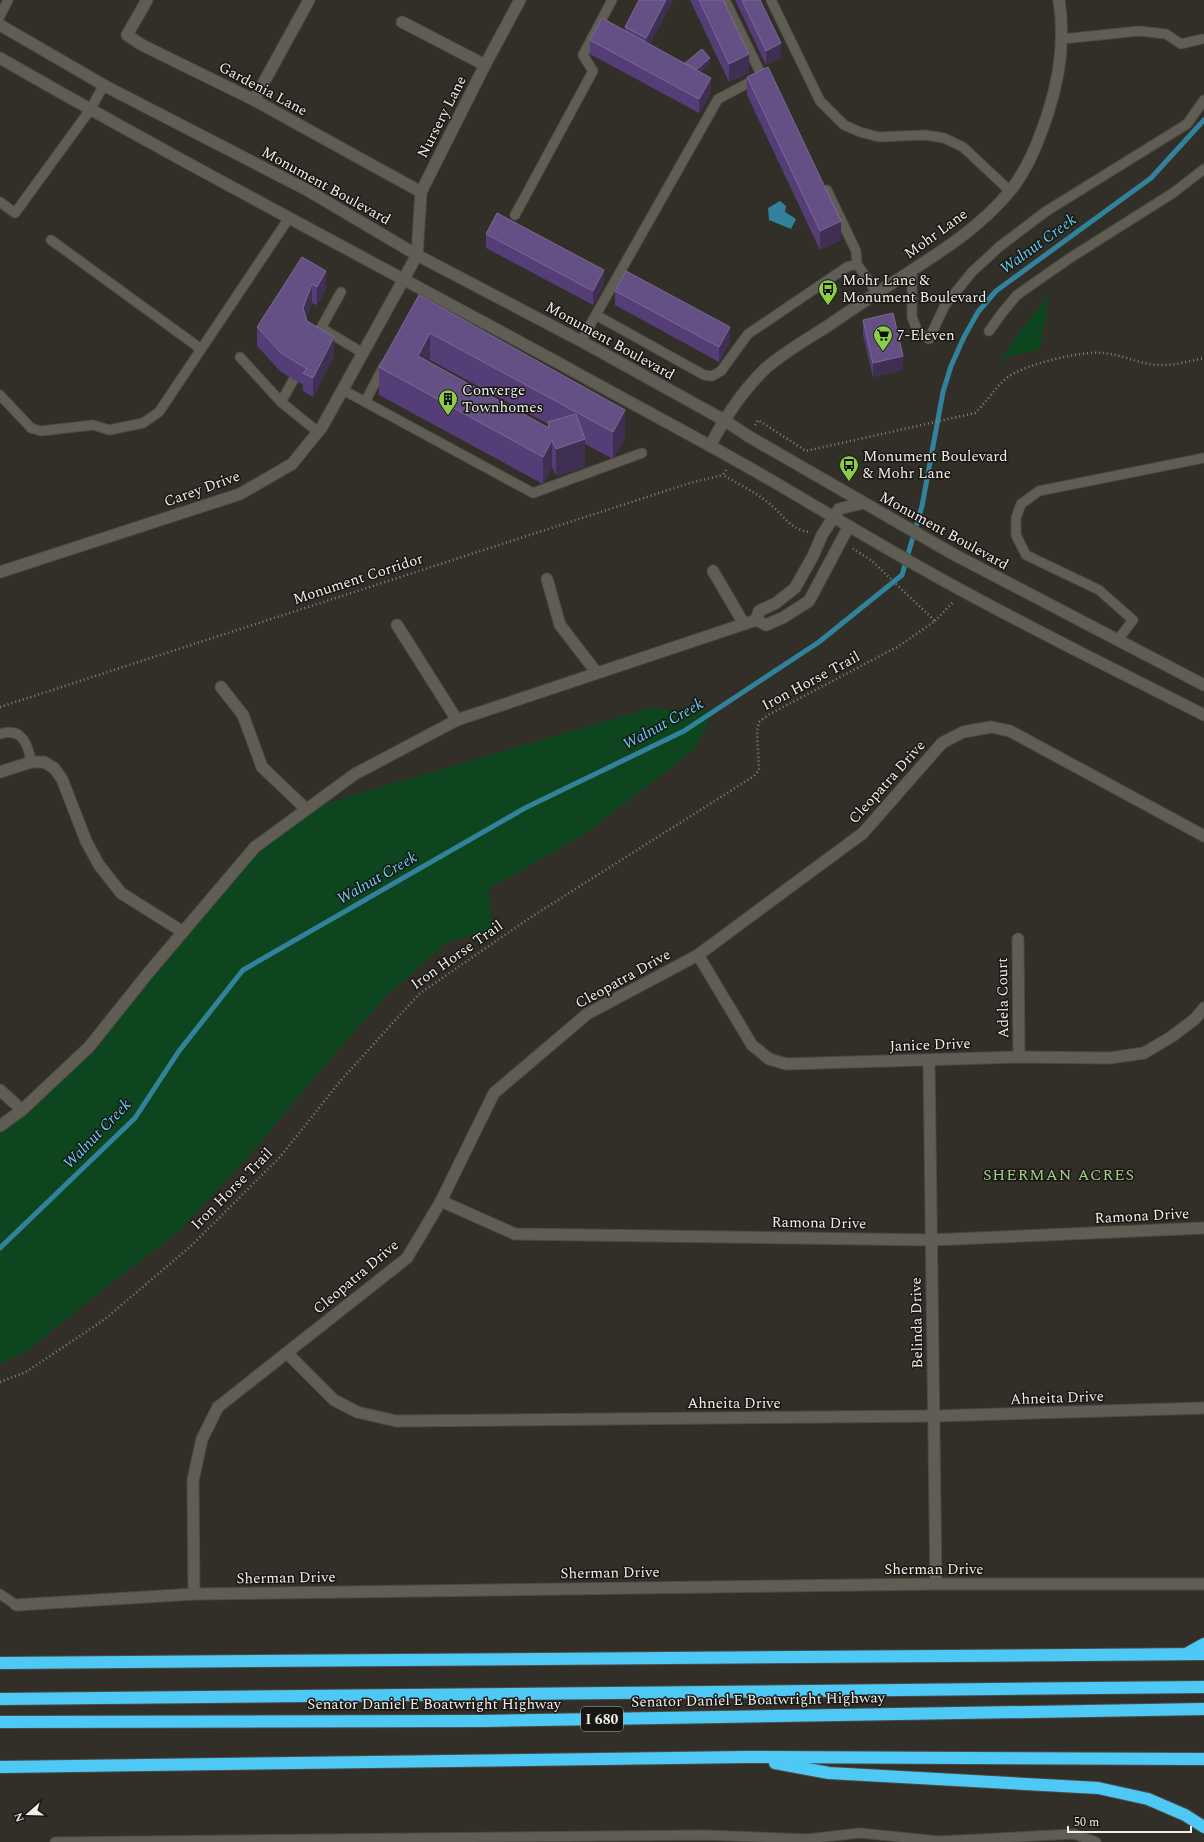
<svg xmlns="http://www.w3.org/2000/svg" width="1204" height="1842" font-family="Spectral,serif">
<rect width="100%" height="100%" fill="#312f27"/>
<!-- green -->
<g fill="#0d451f">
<path d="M1049 294 1040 349 1000 359Z"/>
<path d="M650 708 714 711 695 749 585 834 488 889 493 929 446 943 386 996 324 1066 247 1158 178 1232 91 1299 29 1350 0 1364V1126L89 1047 255 847 306 809Z"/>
</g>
<!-- water -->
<path fill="#32829c" d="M780 201 786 206 785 212 796 219 791 229 769 220 768 208Z"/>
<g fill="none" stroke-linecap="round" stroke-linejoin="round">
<!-- stream -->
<path stroke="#32829c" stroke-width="5" d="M0 1248 135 1118 179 1051 243 970 525 808 684 731 819 642 902 575 922 506 943 392 951 366 964 337 978 312 996 291 1151 178 1204 120"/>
<defs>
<g id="service">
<path d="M725 0 762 76"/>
<path d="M771 0 820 101 844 125 860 132 879 137 925 135 944 138 963 147 1010 191"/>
<path d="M0 16 8 0"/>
<path d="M1062 39 1139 31 1166 34 1181 44 1202 39"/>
<path d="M827 190 856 251 857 264"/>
<path d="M0 202 15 213 90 110 104 85"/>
<path d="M515 215 593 71 583 55 612 0"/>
<path d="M51 240 201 349"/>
<path d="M912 270V317L918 333 929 339 945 305 972 272 999 247 1045 212 1187 124 1204 100"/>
<path d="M341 292 321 328 363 353"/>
<path d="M596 315 704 375 712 376 721 371 748 334 847 267 857 264 877 293"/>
<path d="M989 331 1002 313 1017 295 1070 258 1173 193 1204 169"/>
<path d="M581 341 718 99 756 79"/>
<path d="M240 357 281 402 318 432"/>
<path d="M343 390 533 493 642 453"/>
<path d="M0 395 31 428 41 431 93 425 109 430 143 423 159 412 289 218"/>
<path d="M281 402 300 368"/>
<path d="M365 402 384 366"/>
<path d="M1117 641 1133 620 1099 590 1026 555 1016 535V518L1021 504 1039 491 1204 458"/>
<path d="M0 734C22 727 28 744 31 762"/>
<path d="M0 1594 16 1605"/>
<path d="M55 1842 703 1835 807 1839"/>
<path d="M810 1842 807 1839 860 1833 939 1841 1074 1834 1096 1842"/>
</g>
<g id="minor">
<path d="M147 0 127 35 142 45 254 100 421 192"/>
<path d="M402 22 485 65"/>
<path d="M254 100 309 0"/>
<path d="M713 571 744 624"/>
<path d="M0 572 240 494 292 464 322 427 417 255 421 192 485 65 520 0"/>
<path d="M547 579 560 625 597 673"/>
<path d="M756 620 759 611 776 603 795 588 813 556 822 535 839 509 863 503"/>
<path d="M397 625 457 720"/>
<path d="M221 687 243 715 262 767 306 809"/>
<path d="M0 772 31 762H44L54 768 62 779 86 841 99 865 121 893 183 932"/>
<path d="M1018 939 1019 1057"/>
<path d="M698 955 752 1045 769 1059 786 1064 1019 1057 1110 1058 1144 1053 1171 1037 1195 1019 1204 1008"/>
<path d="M929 1061 936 1584"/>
<path d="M0 1090 22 1110"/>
<path d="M0 1126 22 1110 89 1047 149 972 255 847 355 774 457 720 756 620 766 625 784 617 809 601 849 526"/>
<path d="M441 1201 515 1234 931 1240 1204 1228"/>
<path d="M287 1353 334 1400 357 1412 396 1421 934 1416 1204 1408"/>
<path d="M194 1594 193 1480 202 1439 218 1407 407 1258 441 1201 494 1093 587 1014 698 955 863 833 942 743 963 732 991 727 1010 731 1204 836"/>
<path d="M16 1605 194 1594 936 1584H1204"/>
</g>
<path id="tertiary" d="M710 446C725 417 742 391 766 368 783 353 804 341 823 329 847 313 870 297 894 282 935 255 978 230 1010 191 1028 169 1039 140 1048 113 1060 76 1065 38 1059 0"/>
<g id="secondary">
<path d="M0 25 107 87 307 190 417 255 581 341 724 420 748 436 953 554 1204 685"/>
<path d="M0 58C189 167 383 267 575 372 645 411 717 448 786 489 837 519 888 550 941 579 1027 627 1116 670 1204 715"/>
</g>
<g id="motorway">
<path d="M1186 1654 1204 1644"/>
<path d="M0 1663 1204 1654"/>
<path d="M0 1699 1204 1687"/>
<path d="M0 1722 483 1721 1204 1709"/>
<path d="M775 1763 829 1773 1098 1788 1148 1799 1185 1815 1204 1827"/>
<path d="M0 1767 746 1757 1204 1759"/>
</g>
</defs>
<!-- service casing -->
<use href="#service" stroke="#4c4b44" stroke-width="11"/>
<!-- minor casing -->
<use href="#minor" stroke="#4c4b44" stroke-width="13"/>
<!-- tertiary casing -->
<use href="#tertiary" stroke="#4c4b44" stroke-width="13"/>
<!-- secondary casing -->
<use href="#secondary" stroke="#4c4b44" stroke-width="13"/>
<!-- motorway casing -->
<use href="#motorway" stroke="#4c4b44" stroke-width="14"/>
<!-- path -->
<g stroke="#85847d" stroke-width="2.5" stroke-dasharray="1 3" stroke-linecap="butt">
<path d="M755 425 758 420 806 451 975 413C987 402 995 387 1008 377 1026 364 1080 351 1102 353 1121 354 1139 364 1159 365 1174 366 1189 361 1204 358"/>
<path d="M726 470 723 475C737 483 753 491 766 501 782 512 788 529 809 532"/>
<path d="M935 621 954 601"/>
<path d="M0 707 690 483 723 475"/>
<path d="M0 1382 26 1372 105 1319 191 1246 280 1157 342 1079 419 994 528 919 754 776 759 770 757 731 759 722 768 715 899 646 935 621 872 561 852 548"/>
</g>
<!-- service -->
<use href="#service" stroke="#605d55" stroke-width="9"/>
<!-- minor -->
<use href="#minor" stroke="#605d55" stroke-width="11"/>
<!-- tertiary -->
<use href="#tertiary" stroke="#605d55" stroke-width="11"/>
<!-- secondary -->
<use href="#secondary" stroke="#605d55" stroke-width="11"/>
<!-- motorway -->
<use href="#motorway" stroke="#4ec9f5" stroke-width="12"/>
</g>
<!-- wall -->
<g fill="#553d78" fill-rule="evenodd">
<path d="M673 0 650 44 685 63H710L700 72 711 92 699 113 590 54V40L625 30V27Z"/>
<path d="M690 0H723L749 73 729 82Z"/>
<path d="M735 0H760L781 58 766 65Z"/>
<path d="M747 77 841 240 820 250 747 95Z"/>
<path d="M486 234 604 284 593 305 486 248Z"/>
<path d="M326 271V289L317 305 312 303 306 318 307 321 334 356 313 397 303 391V385L281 372 257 346V327Z"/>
<path d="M615 291 730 341 719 362 615 305Z"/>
<path d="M419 295 625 438 613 459 585 444V467L556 476 552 467 543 484 379 395V367ZM430 360 548 424V427L429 362Z"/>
<path d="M863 320 903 370 873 377 863 335Z"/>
</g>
<!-- shaded-wall -->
<g fill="#3f3053">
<path d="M666 0H673L646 52V38Z"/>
<path d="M781 43V58L766 65V51Z"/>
<path d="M749 54V73L729 82V64Z"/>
<path d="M710 58V63L691 78V73Z"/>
<path d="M711 78V92L699 113V99Z"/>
<path d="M841 221V240L820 250V231Z"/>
<path d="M604 270V284L593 305V291Z"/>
<path d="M326 271V289L317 305V287Z"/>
<path d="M312 284V303L303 327V308Z"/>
<path d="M730 327V341L719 362V347Z"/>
<path d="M430 333V360L418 383V356Z"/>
<path d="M334 337V356L313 397V378Z"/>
<path d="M903 356V370L873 377V363Z"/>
<path d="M625 410V438L613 459V432Z"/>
<path d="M585 439V467L556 476V449Z"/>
<path d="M552 440V467L543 484V457Z"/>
</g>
<!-- building -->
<g fill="#655085" stroke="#7b6994">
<path d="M639 0H666L646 38 625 27Z"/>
<path d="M699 0H723L749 54 729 64Z"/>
<path d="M742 0H760L781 43 766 51Z"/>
<path d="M602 18 711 78 699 99 590 40Z"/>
<path d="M702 49 710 58 696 70 685 63Z"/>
<path d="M768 67 841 221 820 231 747 77Z"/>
<path d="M497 213 604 270 593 291 486 234Z"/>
<path d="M302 257 326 271 317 287 312 284 303 308 307 321 334 337 313 378 303 373 307 369 281 353 257 327Z"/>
<path d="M626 271 730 327 719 347 615 291Z"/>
<path d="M419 295 625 410 613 432 430 333 418 356 549 428 548 422 576 414 585 439 556 449 552 440 543 457 379 367Z"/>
<path d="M893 313 903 356 873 363 863 320Z"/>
</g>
<!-- icons -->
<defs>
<symbol id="bus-pin" viewBox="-11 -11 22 30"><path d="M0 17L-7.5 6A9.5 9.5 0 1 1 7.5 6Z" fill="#8bce46" stroke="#181714"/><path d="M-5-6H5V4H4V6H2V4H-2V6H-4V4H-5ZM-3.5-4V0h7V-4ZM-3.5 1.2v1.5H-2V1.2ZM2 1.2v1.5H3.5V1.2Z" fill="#111"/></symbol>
<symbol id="supermarket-pin" viewBox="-11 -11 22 30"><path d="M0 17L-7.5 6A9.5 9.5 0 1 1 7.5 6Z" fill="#8bce46" stroke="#181714"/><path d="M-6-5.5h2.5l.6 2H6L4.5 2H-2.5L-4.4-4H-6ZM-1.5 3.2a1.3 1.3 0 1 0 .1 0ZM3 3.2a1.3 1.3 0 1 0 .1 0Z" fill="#111"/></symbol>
<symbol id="building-pin" viewBox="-11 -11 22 30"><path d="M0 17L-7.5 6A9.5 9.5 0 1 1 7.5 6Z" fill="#8bce46" stroke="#181714"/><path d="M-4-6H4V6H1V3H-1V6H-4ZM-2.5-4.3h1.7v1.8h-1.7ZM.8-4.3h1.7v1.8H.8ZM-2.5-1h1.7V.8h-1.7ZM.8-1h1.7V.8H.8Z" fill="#111"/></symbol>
</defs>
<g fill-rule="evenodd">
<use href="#bus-pin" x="817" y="278" width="22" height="30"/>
<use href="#supermarket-pin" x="872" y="324" width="22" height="30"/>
<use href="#building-pin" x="437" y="388" width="22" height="30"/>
<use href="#bus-pin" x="838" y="454" width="22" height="30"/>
</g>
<g text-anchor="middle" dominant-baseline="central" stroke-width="3" stroke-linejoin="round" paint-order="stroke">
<!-- shield labels -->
<rect fill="#181714" stroke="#aeaea9" stroke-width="1" x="581" y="1707" width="42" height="24" rx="3"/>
<g font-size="14" font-weight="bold" fill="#efeee9">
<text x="602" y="1719">I 680</text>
</g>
<!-- street labels -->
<g font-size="15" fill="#efeee9" stroke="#181714">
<text transform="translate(263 89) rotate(28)">Gardenia Lane</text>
<text transform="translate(442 117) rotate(-63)">Nursery Lane</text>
<text transform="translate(326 186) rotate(29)">Monument Boulevard</text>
<text transform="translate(936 234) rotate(-36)">Mohr Lane</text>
<text transform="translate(610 341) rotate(29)">Monument Boulevard</text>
<text transform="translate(202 489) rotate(-20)">Carey Drive</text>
<text transform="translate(944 531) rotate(29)">Monument Boulevard</text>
<text transform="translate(358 579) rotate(-18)">Monument Corridor</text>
<text transform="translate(811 681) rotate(-28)">Iron Horse Trail</text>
<text transform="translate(887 782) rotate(-48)">Cleopatra Drive</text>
<text transform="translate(457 955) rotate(-35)">Iron Horse Trail</text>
<text transform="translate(623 979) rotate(-29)">Cleopatra Drive</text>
<text transform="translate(1003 998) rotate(-91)">Adela Court</text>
<text transform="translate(930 1045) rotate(-2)">Janice Drive</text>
<text transform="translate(232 1189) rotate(-45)">Iron Horse Trail</text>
<text transform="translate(1142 1216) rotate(-3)">Ramona Drive</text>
<text transform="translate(819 1223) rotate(1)">Ramona Drive</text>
<text transform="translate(356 1277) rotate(-40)">Cleopatra Drive</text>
<text transform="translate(917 1323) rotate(-91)">Belinda Drive</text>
<text transform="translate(1057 1398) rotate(-2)">Ahneita Drive</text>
<text x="734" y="1403">Ahneita Drive</text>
<text x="934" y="1569">Sherman Drive</text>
<text transform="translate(610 1573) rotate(-1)">Sherman Drive</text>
<text transform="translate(286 1578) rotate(-1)">Sherman Drive</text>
<text transform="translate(758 1700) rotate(-1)">Senator Daniel E Boatwright Highway</text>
<text x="434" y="1704">Senator Daniel E Boatwright Highway</text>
</g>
<!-- poi labels -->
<g font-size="15" fill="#efeee9" stroke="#181714" text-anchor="start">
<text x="842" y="280">Mohr Lane &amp;<tspan x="842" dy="17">Monument Boulevard</tspan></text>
<text x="897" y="335">7-Eleven</text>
<text x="462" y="390">Converge<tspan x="462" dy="17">Townhomes</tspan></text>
<text x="863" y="456">Monument Boulevard<tspan x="863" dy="17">&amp; Mohr Lane</tspan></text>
</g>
<!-- water labels -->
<g font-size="16" font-style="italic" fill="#64d0f3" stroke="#181714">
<text transform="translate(1038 244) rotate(-36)">Walnut Creek</text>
<text transform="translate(663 724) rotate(-29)">Walnut Creek</text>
<text transform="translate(377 878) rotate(-30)">Walnut Creek</text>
<text transform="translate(97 1134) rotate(-46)">Walnut Creek</text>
</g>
<!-- neighbourhood labels -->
<g font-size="16" letter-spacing="1" fill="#a6cc88" stroke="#181714">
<text x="1059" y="1175">SHERMAN ACRES</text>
</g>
</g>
<!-- north arrow -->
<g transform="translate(28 1814) rotate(250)" stroke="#181714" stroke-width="3" paint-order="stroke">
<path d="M0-3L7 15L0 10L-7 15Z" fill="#efeee9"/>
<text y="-6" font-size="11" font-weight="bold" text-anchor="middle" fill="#efeee9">N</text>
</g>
<!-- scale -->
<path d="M1068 1826v6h123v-6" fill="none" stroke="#efeee9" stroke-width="2"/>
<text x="1074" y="1826" font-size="12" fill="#efeee9" stroke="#181714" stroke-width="3" paint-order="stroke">50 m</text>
</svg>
